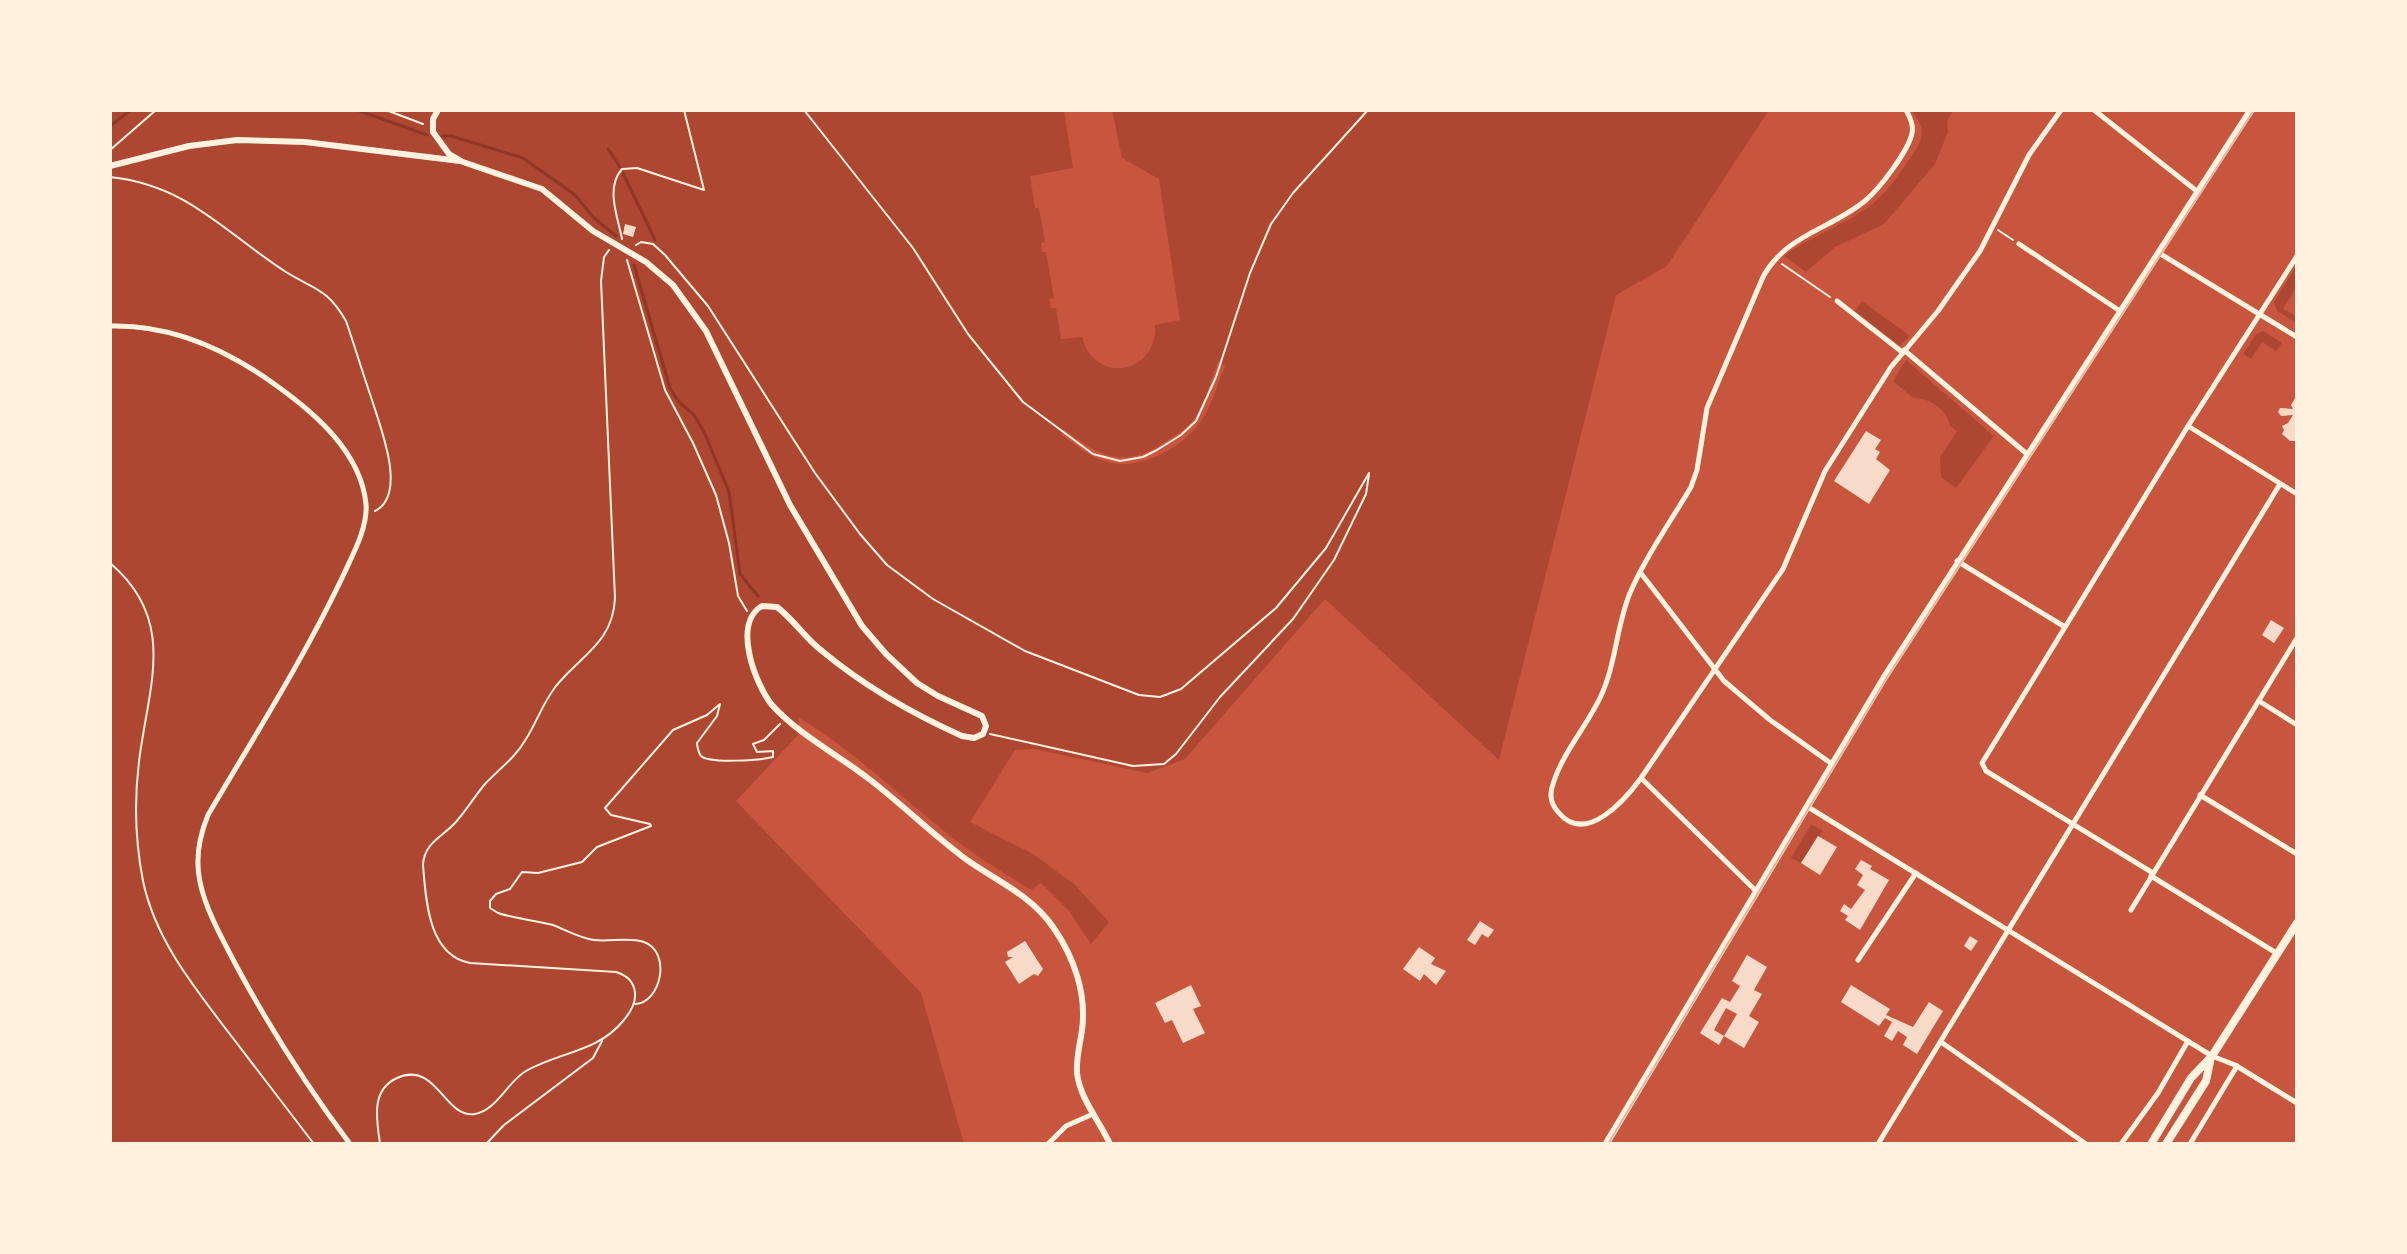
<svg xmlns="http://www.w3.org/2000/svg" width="2407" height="1254" font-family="'Alegreya Sans',sans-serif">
<rect width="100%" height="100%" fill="#c8553d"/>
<!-- green -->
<g fill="#ae4732" fill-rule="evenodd">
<path d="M110 110H1064L1073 168 1030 176 1035 208H1039L1045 242 1041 243 1042 252H1046L1054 298 1049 299 1051 308H1056L1061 339 1082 337C1094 385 1158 375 1155 325L1180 320 1159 179 1122 158 1112 110H1769L1667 266 1616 295 1499 760 1325 599 1185 759 1147 773 1034 749 1015 750 970 822 1033 854 1074 884 1109 922 1091 944 1069 911 1041 883 1031 890C1004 873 975 856 949 835 900 796 853 750 799 718L798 735 736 801 921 993 964 1144H110ZM1218 361 1225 366C1217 385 1211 408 1199 424 1180 450 1136 472 1104 461 1088 456 1075 445 1061 434L1064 429C1100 457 1124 469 1165 442 1176 435 1187 429 1194 419 1206 402 1211 380 1218 361Z"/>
<path d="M1911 110H1954L1947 121 1948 132 1935 164 1884 224 1835 247 1806 272 1784 256C1812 235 1856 221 1879 198 1890 188 1898 175 1906 164 1921 142 1930 133 1911 110Z"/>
<path d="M2297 265V286L2283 309 2297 317V323L2277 311 2274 302Z"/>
<path d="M1862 301 1910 336 1900 346 1855 311Z"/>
<path d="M2263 331 2282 343 2276 351 2262 342 2251 359 2243 354 2256 334Z"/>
<path d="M1906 360 1994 436 1956 488 1941 477 1940 457 1957 431 1950 426C1947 409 1930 398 1913 398L1893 381Z"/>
<path d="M1811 824 1823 831 1801 863 1791 858Z"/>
</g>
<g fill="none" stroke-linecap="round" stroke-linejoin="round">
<!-- stream -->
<g stroke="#8f3625" stroke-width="3">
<path d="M357 110 427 135"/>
<path d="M110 126 131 110"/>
<path d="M442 136H451L523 158 575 195 594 218 616 236"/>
<path d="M608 149 620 167"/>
<path d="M623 173 655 240"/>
<path d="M634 265 670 388 678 401 694 415 705 434 729 492 740 574 758 596"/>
</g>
</g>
<!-- building -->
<g fill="#f7dbc8">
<path d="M625 224 636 227 633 237 623 234Z"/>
<path d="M2297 395V441H2290L2282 434 2284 430 2282 426 2288 423 2293 415 2281 416 2278 412 2280 408 2293 409 2291 405Z"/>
<path d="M1866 431 1881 440 1875 449 1880 452 1876 459 1890 470 1869 504 1834 481Z"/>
<path d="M2271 620 2284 628 2274 643 2262 635Z"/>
<path d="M1818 836 1837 847 1820 875 1801 863Z"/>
<path d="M1861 860 1872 866 1870 869 1889 880 1860 930 1845 920 1848 916 1840 911 1844 904 1851 909 1865 890 1857 885 1863 875 1855 869Z"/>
<path d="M1480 921 1494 930 1488 938 1482 934 1475 945 1467 940Z"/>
<path d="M1970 936 1978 941 1971 951 1964 946Z"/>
<path d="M1025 941 1043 969 1038 976 1034 974 1019 984 1005 962 1013 957H1008L1007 952Z"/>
<path d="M1419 947 1435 958 1431 964 1446 971 1436 985 1424 974 1420 981 1403 969Z"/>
<path d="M1747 955 1767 967 1754 990 1762 994 1749 1016 1759 1022 1744 1048 1724 1036 1737 1014 1726 1008 1714 1030 1724 1036 1719 1045 1700 1033 1722 998 1730 1002 1740 986 1732 981Z"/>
<path d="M1191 985 1201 1006 1193 1009 1205 1033 1183 1043 1172 1020 1165 1023 1155 1003Z"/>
<path d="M1851 985 1890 1009 1886 1015 1913 1027 1929 1002 1943 1011 1917 1054 1903 1045 1907 1037 1898 1031 1892 1041 1884 1036 1892 1022 1885 1018 1879 1026 1841 1002Z"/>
</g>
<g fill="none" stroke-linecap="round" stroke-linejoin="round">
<!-- path -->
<g stroke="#fff3e0" stroke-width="2">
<path d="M386 110 423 124"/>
<path d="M804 110 913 248 968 334 1023 402 1093 454 1120 461 1143 457 1157 450 1181 435 1196 421 1216 377 1250 273 1271 224 1293 193 1368 110"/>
<path d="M110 150 156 110"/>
<path d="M110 177C188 185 225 233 286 272 315 290 327 288 346 321 355 347 363 374 372 400 380 427 408 494 375 511"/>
<path d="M1998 230 2013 240"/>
<path d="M622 239C618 217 605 188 622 169L637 168 704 190 684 110"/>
<path d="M636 245 641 242 653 244 665 255 708 306 815 473 860 534 887 565 933 599 1025 651 1139 695 1160 697 1181 689 1276 608 1326 548 1369 473"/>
<path d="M627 260 665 390 693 443 716 495 729 543 738 596 747 611"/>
<path d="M1782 264 1830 297"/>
<path d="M110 563C176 619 150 682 140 754 134 796 135 840 143 881 155 939 194 987 229 1033 257 1070 286 1107 314 1144"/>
<path d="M990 734 1133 766 1164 764 1176 754 1220 697 1293 619 1334 560 1366 494 1369 474"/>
<path d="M635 1004C661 1003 672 952 644 942 629 937 610 942 594 940 580 938 566 930 553 925 535 920 516 919 498 913L490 908V901L496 894 510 889 522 872 538 873 582 862 597 847 651 826 650 824 611 815 605 808 673 730 707 715 720 704 717 716 697 743C697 746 699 754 701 756 710 764 761 760 773 757V751L757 752 753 744 764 740 780 724"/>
<path d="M380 1144C377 1121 370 1090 397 1078 437 1060 444 1119 475 1114 497 1110 508 1081 526 1071 559 1052 598 1052 623 1021 630 1013 636 1004 635 993 634 981 626 975 616 972L470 963C428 955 426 900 423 865 424 843 442 837 455 823 466 811 474 797 485 784 499 769 516 757 526 739 538 720 541 706 556 686 581 655 613 643 615 598L601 281 604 257 609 250"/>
<path d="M486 1144 504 1125 593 1058 602 1041"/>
</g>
<!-- minor -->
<g stroke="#fff3e0" stroke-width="5">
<path d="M1906 110C1910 117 1914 125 1912 133 1909 150 1880 188 1866 200 1832 229 1786 234 1763 277L1707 408 1697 470 1691 487C1671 521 1646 556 1630 593 1616 627 1616 665 1600 698 1586 727 1562 754 1553 784 1549 795 1551 805 1559 813 1586 845 1625 800 1641 778L1783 569 1825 471 1891 367 1938 311 1980 251 2029 155 2061 110"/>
<path d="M2094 110 2198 192"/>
<path d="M2019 244 2120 311"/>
<path d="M2159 253 2297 337"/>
<path d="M1837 301 1902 352"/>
<path d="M110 326C173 324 228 350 277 386 316 414 361 453 366 504 368 528 352 556 342 578 303 660 254 737 208 815 199 837 195 859 200 882 206 911 223 940 237 967 270 1028 308 1088 350 1144"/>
<path d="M1904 350 2027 454"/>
<path d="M2188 426 2297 494"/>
<path d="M1957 561 2065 627"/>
<path d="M1640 572 1724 681 1770 720 1832 764"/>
<path d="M2259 701 2297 725"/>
<path d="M1641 778 1756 891"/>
<path d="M2200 795 2297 854"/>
<path d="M1808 807 2212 1056 2235 1065 2297 1103"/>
<path d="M2153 873 1986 771 1982 763 2188 426 2297 256"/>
<path d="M2151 876 2278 954"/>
<path d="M2131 910 2297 638"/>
<path d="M1858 960 1916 873"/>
<path d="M1941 1042 2086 1144"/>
<path d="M1048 1144 1066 1126 1093 1114"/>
<path d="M1878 1144 2280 484"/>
<path d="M2121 1144 2158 1093 2188 1041"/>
<path d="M2190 1144 2237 1066"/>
</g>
<!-- tertiary -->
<g stroke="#fff3e0" stroke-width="6">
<path d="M438 110 433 119V132L449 154 463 162 542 189 593 231 646 262 673 285 706 331 790 505 862 626 886 654 917 683 938 696 982 716 986 726 983 734 974 738 962 736C913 714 863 685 822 651 805 638 794 620 777 607L762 606C732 623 755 684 772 705 798 734 838 755 869 779 903 805 933 835 967 860 997 881 1032 896 1053 927 1074 957 1087 994 1082 1030 1080 1044 1076 1058 1077 1073 1080 1099 1099 1120 1110 1144"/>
<path d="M110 166 189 146 237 140 305 142 460 161"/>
</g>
<!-- secondary -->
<path stroke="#fff3e0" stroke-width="7" d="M1606 1144 1884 678 2251 110"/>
<!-- primary -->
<g stroke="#fff3e0" stroke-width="8">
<path d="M2151 1144 2191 1078 2212 1056 2297 923"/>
<path d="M2166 1144 2206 1081 2211 1057"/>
</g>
<!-- tram -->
<path stroke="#e9b49f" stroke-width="2" d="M1608 1144 1886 679 2254 110"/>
</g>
<!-- border -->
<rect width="2407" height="1254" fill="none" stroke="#fff3e0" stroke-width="224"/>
</svg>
